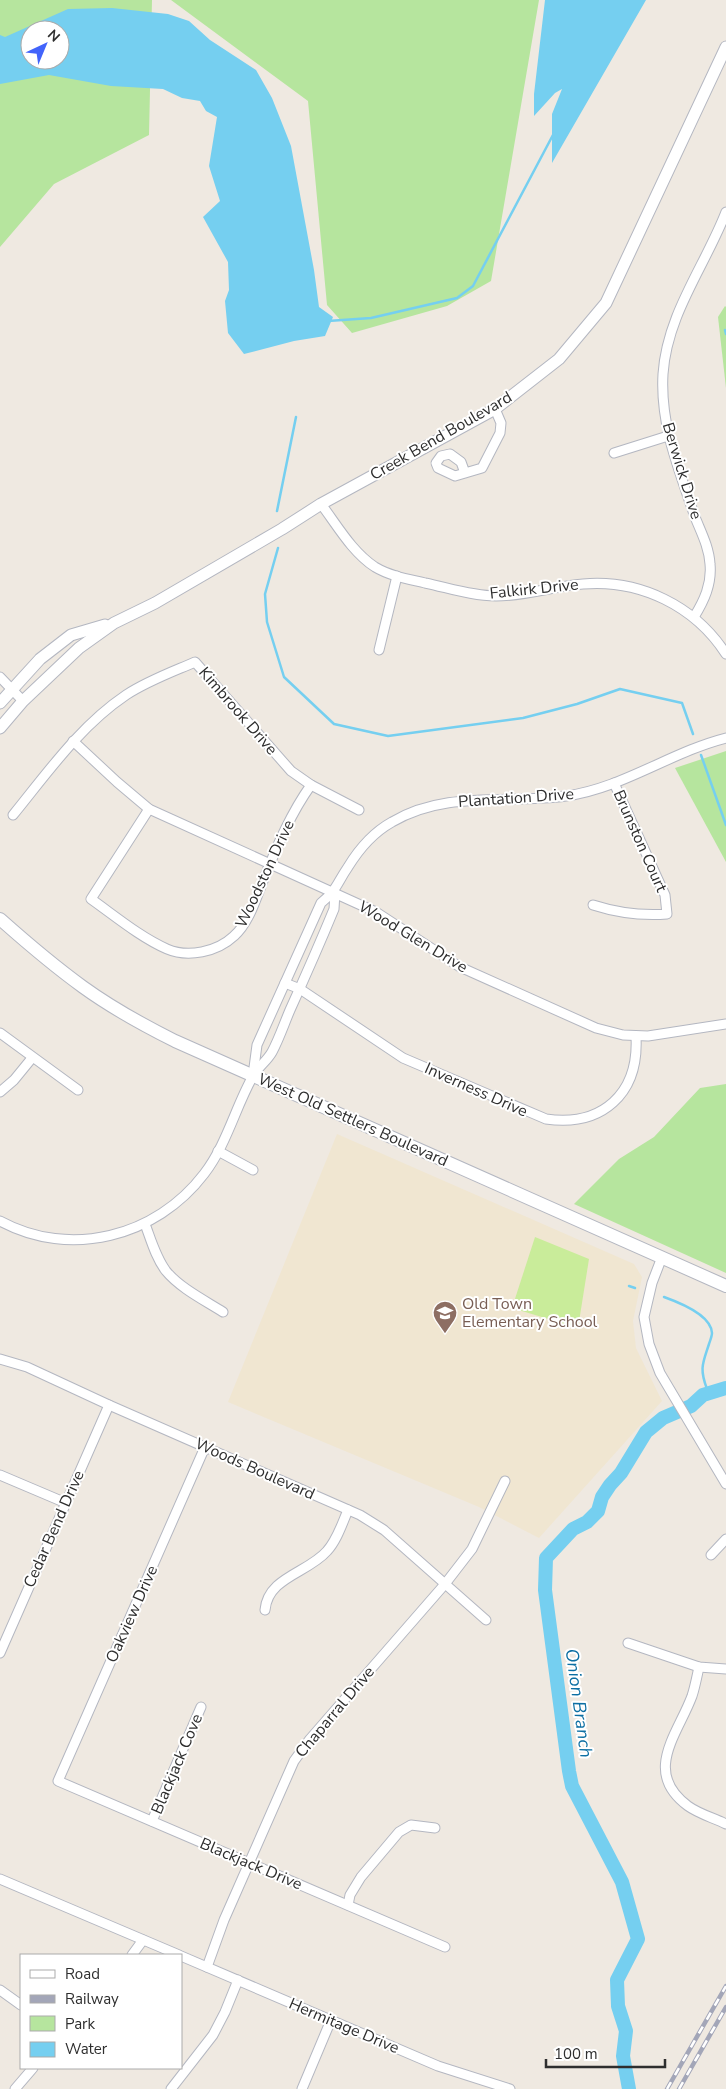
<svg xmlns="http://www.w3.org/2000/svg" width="726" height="2089" font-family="'Nunito Sans',sans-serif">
<rect width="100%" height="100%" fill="#efe9e1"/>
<!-- education -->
<path fill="#f0e6d1" d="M337 1134 634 1264 642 1277 633 1321 636 1348 662 1401 539 1538 479 1507 228 1402Z"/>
<!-- green -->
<g fill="#b6e59e" fill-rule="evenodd">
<path d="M0 0H152L149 135 54 184 0 247ZM30 30H60V60H30Z"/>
<path d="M171 0H539L491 281 447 306 352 333 327 305 308 101Z"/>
<path d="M725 306 726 307V388L718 317Z"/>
<path d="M726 751V862L675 768Z"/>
<path d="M726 1084V1273L574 1204 619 1159 654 1137 700 1088Z"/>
</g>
<!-- pitch -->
<path fill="#c9ec9a" d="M535 1237 589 1259 578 1328 512 1308Z"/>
<!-- water -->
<g fill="#75cff0" fill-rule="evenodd">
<path d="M545 0H646L552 163V114L562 89 555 93 534 116V94Z"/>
<path d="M112 8 168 14 189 21 210 40 256 70 272 98 291 146 314 270 319 307 333 317 325 336 294 341 244 354 228 333 225 301 229 290 228 262 203 217 220 201 209 166 217 117 206 111 200 101 182 98 163 89 111 86 49 75 0 84V35L5 37 68 9ZM30 30H60V60H30Z"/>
</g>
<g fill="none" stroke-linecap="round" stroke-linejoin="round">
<!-- stream -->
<g stroke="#75cff0" stroke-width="2.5">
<path d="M328 321 371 318 457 298 473 286 554 133"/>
<path d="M725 330 726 334"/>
<path d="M277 511 296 417"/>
<path d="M278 548 265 594 267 622 284 677 334 724 388 736 523 718 577 704 620 689 682 703 693 734"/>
<path d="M701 755 726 825"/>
<path d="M629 1286 635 1288"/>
<path d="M664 1297C678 1302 711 1315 712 1333 712 1336 710 1341 709 1344 703 1363 699 1368 707 1389L703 1395"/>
</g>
<!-- river -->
<path stroke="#75cff0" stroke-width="14" d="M629 2089 623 2056 626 2031 618 2006 617 1980 638 1939 622 1882 572 1786 569 1771 545 1590 546 1558 573 1529 587 1522 598 1511 602 1497 610 1485 621 1473 646 1432 663 1418 691 1406 703 1395 726 1388"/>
<defs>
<g id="minor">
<path d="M614 453 668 436"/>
<path d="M465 473 461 462 450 454 441 456 436 463 438 468 455 476 482 468 500 433 501 423 495 409"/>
<path d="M321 504C337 525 352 552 375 567 390 576 408 579 425 583 449 588 472 596 496 596 526 596 554 586 583 584 640 579 695 606 726 654"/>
<path d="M694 617C704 601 712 584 710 564 709 547 701 532 695 517 679 470 660 425 663 374 667 314 705 266 726 212"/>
<path d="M379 650 397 576"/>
<path d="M0 677 23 701"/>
<path d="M73 741 117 782 149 809 376 912 460 967 596 1028 623 1035 648 1036 726 1024"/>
<path d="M149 809 91 899C115 916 140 937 167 949 188 958 217 952 234 936 250 922 257 895 265 876 278 844 291 813 311 785"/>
<path d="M13 815C48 772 80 726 126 695 147 681 172 672 195 662L291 771 311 785 359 810"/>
<path d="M593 905C618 913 641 916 667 914L665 895 614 783"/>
<path d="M285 983 300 989 403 1058 546 1119C602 1127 639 1094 636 1037"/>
<path d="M0 1033 78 1090"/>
<path d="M253 1075 257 1045 321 903C337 890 337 883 348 867 359 849 374 832 392 822 445 790 508 804 566 796 623 788 671 752 726 738"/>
<path d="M0 1092 14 1080 32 1058"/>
<path d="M218 1151 253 1170"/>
<path d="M0 1221C70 1259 156 1237 204 1174 227 1144 235 1108 253 1076 258 1067 267 1061 272 1052 279 1039 284 1024 290 1010 305 977 320 943 334 909L335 892"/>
<path d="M145 1224C151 1240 156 1258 166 1271 180 1288 204 1300 223 1312"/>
<path d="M662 1257 652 1283 644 1317 649 1344 660 1373 726 1484"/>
<path d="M0 1359 27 1367 109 1405 360 1515 384 1530 486 1620"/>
<path d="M205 1447 58 1781 445 1947"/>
<path d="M0 1475 66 1503"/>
<path d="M711 1555 726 1539"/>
<path d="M265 1610C268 1577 308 1573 327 1551 337 1540 342 1524 348 1510"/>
<path d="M628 1643 699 1667 726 1669"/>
<path d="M0 1653 109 1405"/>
<path d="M699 1667C697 1676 695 1687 692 1696 678 1734 642 1772 688 1806 699 1814 714 1818 726 1824"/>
<path d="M152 1821 201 1707"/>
<path d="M0 1879 179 1955"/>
<path d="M348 1905 350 1895 361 1877 399 1832 411 1825 435 1828"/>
<path d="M132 1955 143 1940"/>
<path d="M181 1956 438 2066 510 2089"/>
<path d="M207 1967 224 1920 294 1761 310 1739 445 1584 472 1549 505 1481"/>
<path d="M0 1990 21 2005"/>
<path d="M15 2089 33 2068"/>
<path d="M171 2089 213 2035 225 2012 238 1980"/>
<path d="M302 2089 331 2020"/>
</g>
<g id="tertiary">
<path d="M0 703 40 659 71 635 105 625"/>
<path d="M0 728 23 701 79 648 114 623 155 603 282 529 321 504 495 409 559 359 606 303 726 47"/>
</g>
<path id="secondary" d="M0 919C27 943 54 966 83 987 112 1008 143 1025 175 1041L726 1286"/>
</defs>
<!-- minor casing -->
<use href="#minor" stroke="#b4b7c1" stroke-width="11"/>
<!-- tertiary casing -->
<use href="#tertiary" stroke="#b4b7c1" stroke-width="13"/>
<!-- secondary casing -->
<use href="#secondary" stroke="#b4b7c1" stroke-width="14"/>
<!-- minor -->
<use href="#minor" stroke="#fff" stroke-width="9"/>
<!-- tertiary -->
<use href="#tertiary" stroke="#fff" stroke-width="11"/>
<!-- secondary -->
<use href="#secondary" stroke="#fff" stroke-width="12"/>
<defs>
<g id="rail">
<path d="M667 2089 726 1986"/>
<path d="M679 2089 726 2007"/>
</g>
</defs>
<!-- rail casing -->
<use href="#rail" stroke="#a3a6b8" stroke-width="4.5"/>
<!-- rail -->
<use href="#rail" stroke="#fff" stroke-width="2.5" stroke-dasharray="8" stroke-linecap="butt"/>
</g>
<!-- icons -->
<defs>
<symbol id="school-pin" viewBox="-11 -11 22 30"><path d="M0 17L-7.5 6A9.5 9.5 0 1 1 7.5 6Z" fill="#8d6e63" stroke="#fff"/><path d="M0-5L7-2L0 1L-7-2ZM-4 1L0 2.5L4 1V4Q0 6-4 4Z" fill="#fff"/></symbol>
</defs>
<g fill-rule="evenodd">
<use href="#school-pin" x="431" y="1299" width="28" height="38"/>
</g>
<g text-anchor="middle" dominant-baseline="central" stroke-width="4" stroke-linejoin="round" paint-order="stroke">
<!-- street labels -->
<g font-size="16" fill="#2e2e2e" stroke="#fff">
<text transform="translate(441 436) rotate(-30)">Creek Bend Boulevard</text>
<text transform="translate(682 471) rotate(73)">Berwick Drive</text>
<text transform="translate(534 589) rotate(-6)">Falkirk Drive</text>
<text transform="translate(238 711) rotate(49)">Kimbrook Drive</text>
<text transform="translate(516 798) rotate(-4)">Plantation Drive</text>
<text transform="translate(640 841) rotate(66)">Brunston Court</text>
<text transform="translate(265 874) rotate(-65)">Woodston Drive</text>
<text transform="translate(413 937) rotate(31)">Wood Glen Drive</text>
<text transform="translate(476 1090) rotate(24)">Inverness Drive</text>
<text transform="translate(353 1120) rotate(24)">West Old Settlers Boulevard</text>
<text transform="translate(255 1469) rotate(24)">Woods Boulevard</text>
<text transform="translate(54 1529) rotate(-66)">Cedar Bend Drive</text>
<text transform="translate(132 1614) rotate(-66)">Oakview Drive</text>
<text transform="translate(335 1712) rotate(-50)">Chaparral Drive</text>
<text transform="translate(177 1764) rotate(-67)">Blackjack Cove</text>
<text transform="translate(251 1864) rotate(23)">Blackjack Drive</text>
<text transform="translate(344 2026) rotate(23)">Hermitage Drive</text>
</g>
<!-- education labels -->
<g font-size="16" fill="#785e54" stroke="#fff" text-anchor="start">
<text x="462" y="1304">Old Town<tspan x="462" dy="18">Elementary School</tspan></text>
</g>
<!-- water labels -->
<g font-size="18" font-style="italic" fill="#0d6fa3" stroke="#fff">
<text transform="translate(579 1703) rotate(82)">Onion Branch</text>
</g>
</g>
<!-- legend -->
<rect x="20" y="1954" width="162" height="115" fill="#ffffff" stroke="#ababab"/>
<rect x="30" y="1970" width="25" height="8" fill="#ffffff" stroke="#ababab"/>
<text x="65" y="1979" font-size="15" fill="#2e2e2e">Road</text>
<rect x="30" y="1995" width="25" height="8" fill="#a3a6b8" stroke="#ababab"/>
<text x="65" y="2004" font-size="15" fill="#2e2e2e">Railway</text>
<rect x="30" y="2016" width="25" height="15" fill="#b6e59e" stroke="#ababab"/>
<text x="65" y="2029" font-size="15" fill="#2e2e2e">Park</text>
<rect x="30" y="2042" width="25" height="15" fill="#75cff0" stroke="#ababab"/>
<text x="65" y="2054" font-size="15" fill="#2e2e2e">Water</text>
<!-- north arrow -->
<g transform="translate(45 45) rotate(44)"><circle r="24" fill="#ffffff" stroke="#ababab"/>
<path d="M0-4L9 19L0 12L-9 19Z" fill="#4264fb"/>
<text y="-8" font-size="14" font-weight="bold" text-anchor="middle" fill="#2e2e2e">N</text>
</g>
<!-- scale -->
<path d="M546 2059v8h119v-8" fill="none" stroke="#2e2e2e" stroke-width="2.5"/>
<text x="554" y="2059" font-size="15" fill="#2e2e2e" stroke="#ffffff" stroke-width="4" paint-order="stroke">100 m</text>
</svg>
